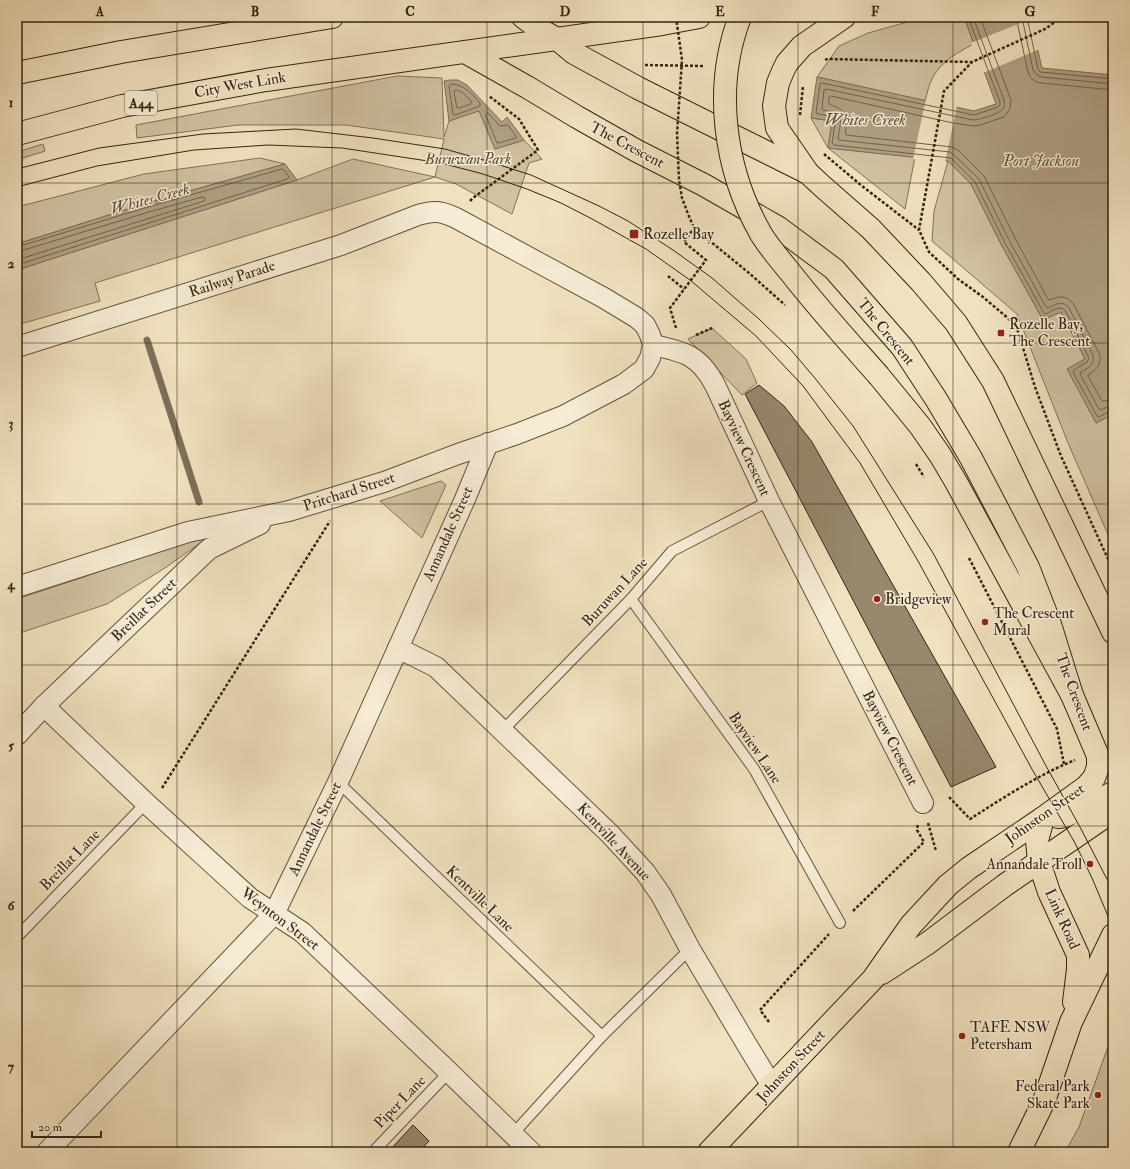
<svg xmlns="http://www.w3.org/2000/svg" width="1130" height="1169" font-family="'IM FELL Double Pica',serif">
<rect width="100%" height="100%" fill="#f1e2bf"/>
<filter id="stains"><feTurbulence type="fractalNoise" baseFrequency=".005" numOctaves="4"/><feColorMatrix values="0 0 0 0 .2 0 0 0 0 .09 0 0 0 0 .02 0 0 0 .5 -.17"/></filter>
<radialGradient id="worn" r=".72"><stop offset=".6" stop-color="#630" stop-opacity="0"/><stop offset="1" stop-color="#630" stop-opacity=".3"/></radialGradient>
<!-- green -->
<g fill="#d1c2a2" stroke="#82735b">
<path d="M925 17H964L974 44C958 52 942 61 933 77 929 84 927 94 925 101L817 77 839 46 868 33Z"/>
<path d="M397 76 442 78 444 137 449 121 479 110 495 149 524 140 542 159 529 163 512 214 456 184 435 177 95 283 100 301 17 325V270L297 180 353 159 435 177 444 139 346 125H238L137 138 136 125Z"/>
<path d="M811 118 832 121 828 148 915 157 905 209 828 148Z"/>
<path d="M43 144 45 151 17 160V152Z"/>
<path d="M260 158 285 164 147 203 17 244V207L144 174Z"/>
<path d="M948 161 971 184 1002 246 1043 320 1061 311 1085 359 1068 369 1096 423 1113 414V546L1068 443 1017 314 932 241 934 211Z"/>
<path d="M712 328 746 359 757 383 742 395 688 339Z"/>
<path d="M441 481 446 485 422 538 380 501Z"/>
<path d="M210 536 165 568 107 604 17 634V599L84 577 139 557Z"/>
<path d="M1113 1033V1152H1065L1079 1127Z"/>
</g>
<!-- water -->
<g fill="#b0a185" stroke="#7e6f58">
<path d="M964 17H1030L1042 68 1113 75V414L1096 423 1067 369 1085 359 1061 312 1043 320 1002 246 971 184 948 161 828 148 832 121 811 118 817 77 974 111 996 104Z"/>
<path d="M450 80H458L467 85 502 122 507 117 524 140 495 149 479 111 449 121 444 81Z"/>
<path d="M285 164 297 180 17 270V244L147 203Z"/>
</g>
<!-- pier -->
<g fill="#f1e2bf">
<path d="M1033 18 1040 49 983 73 971 43Z"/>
<path d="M926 99 957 106 945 163 913 159Z"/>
</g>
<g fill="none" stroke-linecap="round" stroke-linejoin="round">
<!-- shore -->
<g stroke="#72624c" stroke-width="1">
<path d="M968 17 1000 102V105L998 107 974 115 822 83 820 84 816 113 818 114C824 115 834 115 835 122L832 143 834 145 951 158 975 182 1006 245 1044 313 1046 314C1052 311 1059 305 1065 310L1089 358 1087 362 1074 370 1073 372 1097 416 1099 417 1110 411H1113"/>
<path d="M973 17 1004 100C1005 104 1005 107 1002 110 998 114 979 120 973 120L826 89 824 90 822 109 823 110C845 114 841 120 838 138L839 140 950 152 954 155 979 179 1010 242 1046 307 1048 308C1056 304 1063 300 1069 308L1093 355C1095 365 1088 368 1081 372L1080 374 1099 409 1101 410 1109 406H1113"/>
<path d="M980 17 1011 100 1010 109 1004 117 980 125 974 126 953 123 831 96 829 97V104C839 109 848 109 846 125 846 129 845 132 846 135L952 147 958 150 984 176 1016 240 1048 299 1050 300C1060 295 1068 296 1074 305L1100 355C1101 364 1097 370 1089 374L1088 376 1102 401 1113 400"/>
<path d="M1016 17 1028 72C1030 78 1034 82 1041 83L1113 90"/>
<path d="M1022 17 1033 70 1037 75 1042 77 1113 84"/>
<path d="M1027 17 1038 69 1040 72 1113 79"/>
<path d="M451 84C464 84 472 94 480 103V106L455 115 453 114 449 86Z"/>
<path d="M455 90C462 90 466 96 471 101V104L459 108H457L454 92Z"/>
<path d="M488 113 500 126 508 125 516 136V138L499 143H497L486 116V114Z"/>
<path d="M17 247 148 207 282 169 284 170 289 177 287 179 17 265"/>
<path d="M17 252 149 212 202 197 205 198 204 201 17 260"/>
</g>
<!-- stream -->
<path stroke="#7e6f58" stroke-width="7" d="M147 340 199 502"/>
</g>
<!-- building -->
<g fill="#96876d" stroke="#332414">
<path d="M759 385 784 406 812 442 996 767 951 787 745 394Z"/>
<path d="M413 1125 429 1141 419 1152H388Z"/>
</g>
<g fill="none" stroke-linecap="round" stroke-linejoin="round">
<defs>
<g id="service">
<path d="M631 599 754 769 840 923"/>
<path d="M503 730 631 599 672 551 769 501"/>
<path d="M338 782 602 1036"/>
<path d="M17 937 146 803"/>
<path d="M513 1134 602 1036 690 949"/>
<path d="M373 1152 449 1072"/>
</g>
<g id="minor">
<path d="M653 345C685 352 699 355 715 385L769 501 923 803"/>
<path d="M17 347 341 245 418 215C434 210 441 211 456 218L604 298 637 318 645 325 650 335 653 345 650 358 644 369 624 384 563 416 517 434 458 454 384 482 289 511 188 532 17 587"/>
<path d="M398 648 436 667 610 834 645 872 661 895 690 949 747 1045 772 1086"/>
<path d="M44 706 146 803 250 898 302 932 449 1072 531 1152"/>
<path d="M17 735 44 706 209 549 260 524"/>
<path d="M47 1152 274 914 338 782 465 499 488 443"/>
</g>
<g id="primary">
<path d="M557 39 574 53 638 88 808 173 822 186 871 229 921 282 956 323 993 381 1113 632"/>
<path d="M465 52 527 87 577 117 637 151 704 185 779 228 834 269 902 347 936 399 971 458 1028 567 1049 621 1072 695 1098 756V767L1094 778 1086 787 1043 818 969 868 948 885 911 925 873 979 709 1152"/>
<path d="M1058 817 1065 816 1113 793"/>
<path d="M1043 818 1037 841 1039 862 1049 892 1078 955V969L1074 1002"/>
<path d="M882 973 928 943 1005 885 1113 811"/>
<path d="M1019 1152 1044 1101 1071 1022 1113 935"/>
</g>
<g id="trunk">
<path d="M523 17 539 29 557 39"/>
<path d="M17 73 121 52 332 17"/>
<path d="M17 134 122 106 266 80 662 24 699 17"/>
<path d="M808 173 777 128 774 106 778 83 783 71 787 63 802 46 844 17"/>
<path d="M879 376 920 426 940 455 956 482 1072 695"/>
</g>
</defs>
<!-- service casing -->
<use href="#service" stroke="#62543f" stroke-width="12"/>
<!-- minor casing -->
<use href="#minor" stroke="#62543f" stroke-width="22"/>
<!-- primary casing -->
<use href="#primary" stroke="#332414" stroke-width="24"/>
<!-- trunk casing -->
<use href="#trunk" stroke="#332414" stroke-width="24"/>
<!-- path -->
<g stroke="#332414" stroke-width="2.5" stroke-dasharray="3 2" stroke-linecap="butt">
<path d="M1062 17 1045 29 972 62 944 91 919 230 929 252 958 279 983 297 1016 325 1035 387 1061 456 1113 570"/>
<path d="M825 60 827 59 971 62"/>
<path d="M645 65 704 66"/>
<path d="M800 115 803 86"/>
<path d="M824 154 862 186 919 230"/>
<path d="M470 201 473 198 538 150 519 119 489 96"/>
<path d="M668 276 684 289"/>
<path d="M676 328 670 308 706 260 684 242 694 228 749 273 785 305"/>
<path d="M696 335 712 328"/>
<path d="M916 464 924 477"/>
<path d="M969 558 1057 729 1064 764"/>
<path d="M162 788 330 521"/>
<path d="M949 797 970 819C1003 798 1038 775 1075 760"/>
<path d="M928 823 936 851"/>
<path d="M853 911 924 842 917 830 918 823"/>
<path d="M769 1022 760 1010 829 934"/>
</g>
<!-- service -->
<use href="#service" stroke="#f6ecd5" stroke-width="10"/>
<!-- minor -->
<use href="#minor" stroke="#f6ecd5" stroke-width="20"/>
<!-- primary -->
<use href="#primary" stroke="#f1e2bf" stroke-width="22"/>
<!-- trunk -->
<use href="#trunk" stroke="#f1e2bf" stroke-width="22"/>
<!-- tram -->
<g stroke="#332414" stroke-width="1">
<path d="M17 169 99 148 203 134 296 129 373 138 445 149 487 161 531 175 599 206 628 221 673 250 712 278 759 319 791 350 814 377 853 426 933 553 1045 764 1080 827 1109 883 1113 894"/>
<path d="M17 187 97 166 194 150 268 145 342 148 441 163 483 174 527 189 561 203 594 220 646 249 690 280 756 336 803 386 860 463 918 561 1033 771 1075 843 1092 878 1113 928"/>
</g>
<defs>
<path id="trunk-bridge" d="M740 17C713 87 724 169 761 234 769 247 780 260 790 272 818 308 849 342 879 376"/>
</defs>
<!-- trunk-bridge casing -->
<use href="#trunk-bridge" stroke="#332414" stroke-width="24" stroke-linecap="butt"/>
<!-- path-bridge -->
<path stroke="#332414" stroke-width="2.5" stroke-dasharray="3 2" stroke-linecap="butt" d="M676 17 682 60 677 134 679 180 682 198 688 214 694 228"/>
<!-- trunk-bridge -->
<use href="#trunk-bridge" stroke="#f1e2bf" stroke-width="22"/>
</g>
<!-- grid -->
<path fill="none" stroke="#332414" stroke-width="1" stroke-opacity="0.55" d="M177 17V1152M332 17V1152M487 17V1152M643 17V1152M798 17V1152M953 17V1152M17 183H1113M17 343H1113M17 504H1113M17 665H1113M17 826H1113M17 986H1113"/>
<!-- markers -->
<g fill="#8f2418" stroke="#f6ecd5" stroke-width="1.5">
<rect x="629" y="229" width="10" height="10" rx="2"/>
<rect x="997" y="329" width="8" height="8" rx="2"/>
<circle cx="877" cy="599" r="4"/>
<circle cx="985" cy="622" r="4"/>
<circle cx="1090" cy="864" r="4"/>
<circle cx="962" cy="1036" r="4"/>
<circle cx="1098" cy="1095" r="4"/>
</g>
<g text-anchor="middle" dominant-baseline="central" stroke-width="3" stroke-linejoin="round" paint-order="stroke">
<!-- shield labels -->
<rect fill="#f6ecd5" stroke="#6e604e" stroke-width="1" x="125" y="91" width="32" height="24" rx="3"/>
<g font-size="14" font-weight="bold" fill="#332414">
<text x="141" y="103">A44</text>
</g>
<!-- street labels -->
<g font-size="15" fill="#332414" stroke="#f6ecd5">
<text transform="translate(240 85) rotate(-10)">City West Link</text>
<text transform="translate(627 145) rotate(28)">The Crescent</text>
<text transform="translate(232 279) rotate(-18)">Railway Parade</text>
<text transform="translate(886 332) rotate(51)">The Crescent</text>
<text transform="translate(744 448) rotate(65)">Bayview Crescent</text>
<text transform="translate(349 492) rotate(-18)">Pritchard Street</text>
<text transform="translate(448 534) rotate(-66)">Annandale Street</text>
<text transform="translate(615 592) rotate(-47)">Buruwan Lane</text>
<text transform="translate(144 610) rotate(-44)">Breillat Street</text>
<text transform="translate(1074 692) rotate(70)">The Crescent</text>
<text transform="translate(890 738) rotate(63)">Bayview Crescent</text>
<text transform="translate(755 748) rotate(56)">Bayview Lane</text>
<text transform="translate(1045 814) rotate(-35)">Johnston Street</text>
<text transform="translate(315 829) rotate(-64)">Annandale Street</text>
<text transform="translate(614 842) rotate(47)">Kentville Avenue</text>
<text transform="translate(70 860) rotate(-46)">Breillat Lane</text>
<text transform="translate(480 899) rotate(44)">Kentville Lane</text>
<text transform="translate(280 919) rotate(37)">Weynton Street</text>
<text transform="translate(1062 919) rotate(66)">Link Road</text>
<text transform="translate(791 1066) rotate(-47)">Johnston Street</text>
<text transform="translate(400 1102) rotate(-46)">Piper Lane</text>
</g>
<!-- park labels -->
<g font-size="15" font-style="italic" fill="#5a4c38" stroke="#f6ecd5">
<text x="468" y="159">Buruwan Park</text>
</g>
<!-- poi labels -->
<g font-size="15" fill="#332414" stroke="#f6ecd5" text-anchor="start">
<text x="643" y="234">Rozelle Bay</text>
<text x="1009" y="324">Rozelle Bay,<tspan x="1009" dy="17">The Crescent</tspan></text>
<text x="885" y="599">Bridgeview</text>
<text x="993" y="613">The Crescent<tspan x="993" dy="17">Mural</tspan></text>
<text x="1082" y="864" text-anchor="end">Annandale Troll</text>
<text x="970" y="1027">TAFE NSW<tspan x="970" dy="17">Petersham</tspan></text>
<text x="1090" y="1086" text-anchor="end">Federal Park<tspan x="1090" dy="17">Skate Park</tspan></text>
</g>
<!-- water labels -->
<g font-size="16" font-style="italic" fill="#5f503c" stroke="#f6ecd5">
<text x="865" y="120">Whites Creek</text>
<text x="1041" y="161">Port Jackson</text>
<text transform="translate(150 199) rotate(-15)">Whites Creek</text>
</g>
</g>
<!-- margin -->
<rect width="1130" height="1169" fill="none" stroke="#f1e2bf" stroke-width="44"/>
<!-- scale -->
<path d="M32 1131v6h69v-6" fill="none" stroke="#332414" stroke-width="2"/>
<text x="38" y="1131" font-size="12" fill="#332414" stroke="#f6ecd5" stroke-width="3" paint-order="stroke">20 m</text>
<rect x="22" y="22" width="1086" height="1125" fill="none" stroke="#332414" stroke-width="1.5"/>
<g font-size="13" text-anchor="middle" font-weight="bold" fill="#332414">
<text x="100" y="16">A</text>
<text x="255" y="16">B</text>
<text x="410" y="16">C</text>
<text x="565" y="16">D</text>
<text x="720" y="16">E</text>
<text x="875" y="16">F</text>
<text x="1030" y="16">G</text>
<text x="11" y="107">1</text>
<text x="11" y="268">2</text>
<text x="11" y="428">3</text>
<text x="11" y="589">4</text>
<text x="11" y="750">5</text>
<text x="11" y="910">6</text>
<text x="11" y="1071">7</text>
</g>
<rect width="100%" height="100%" filter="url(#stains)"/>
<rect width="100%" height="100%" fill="url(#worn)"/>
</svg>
